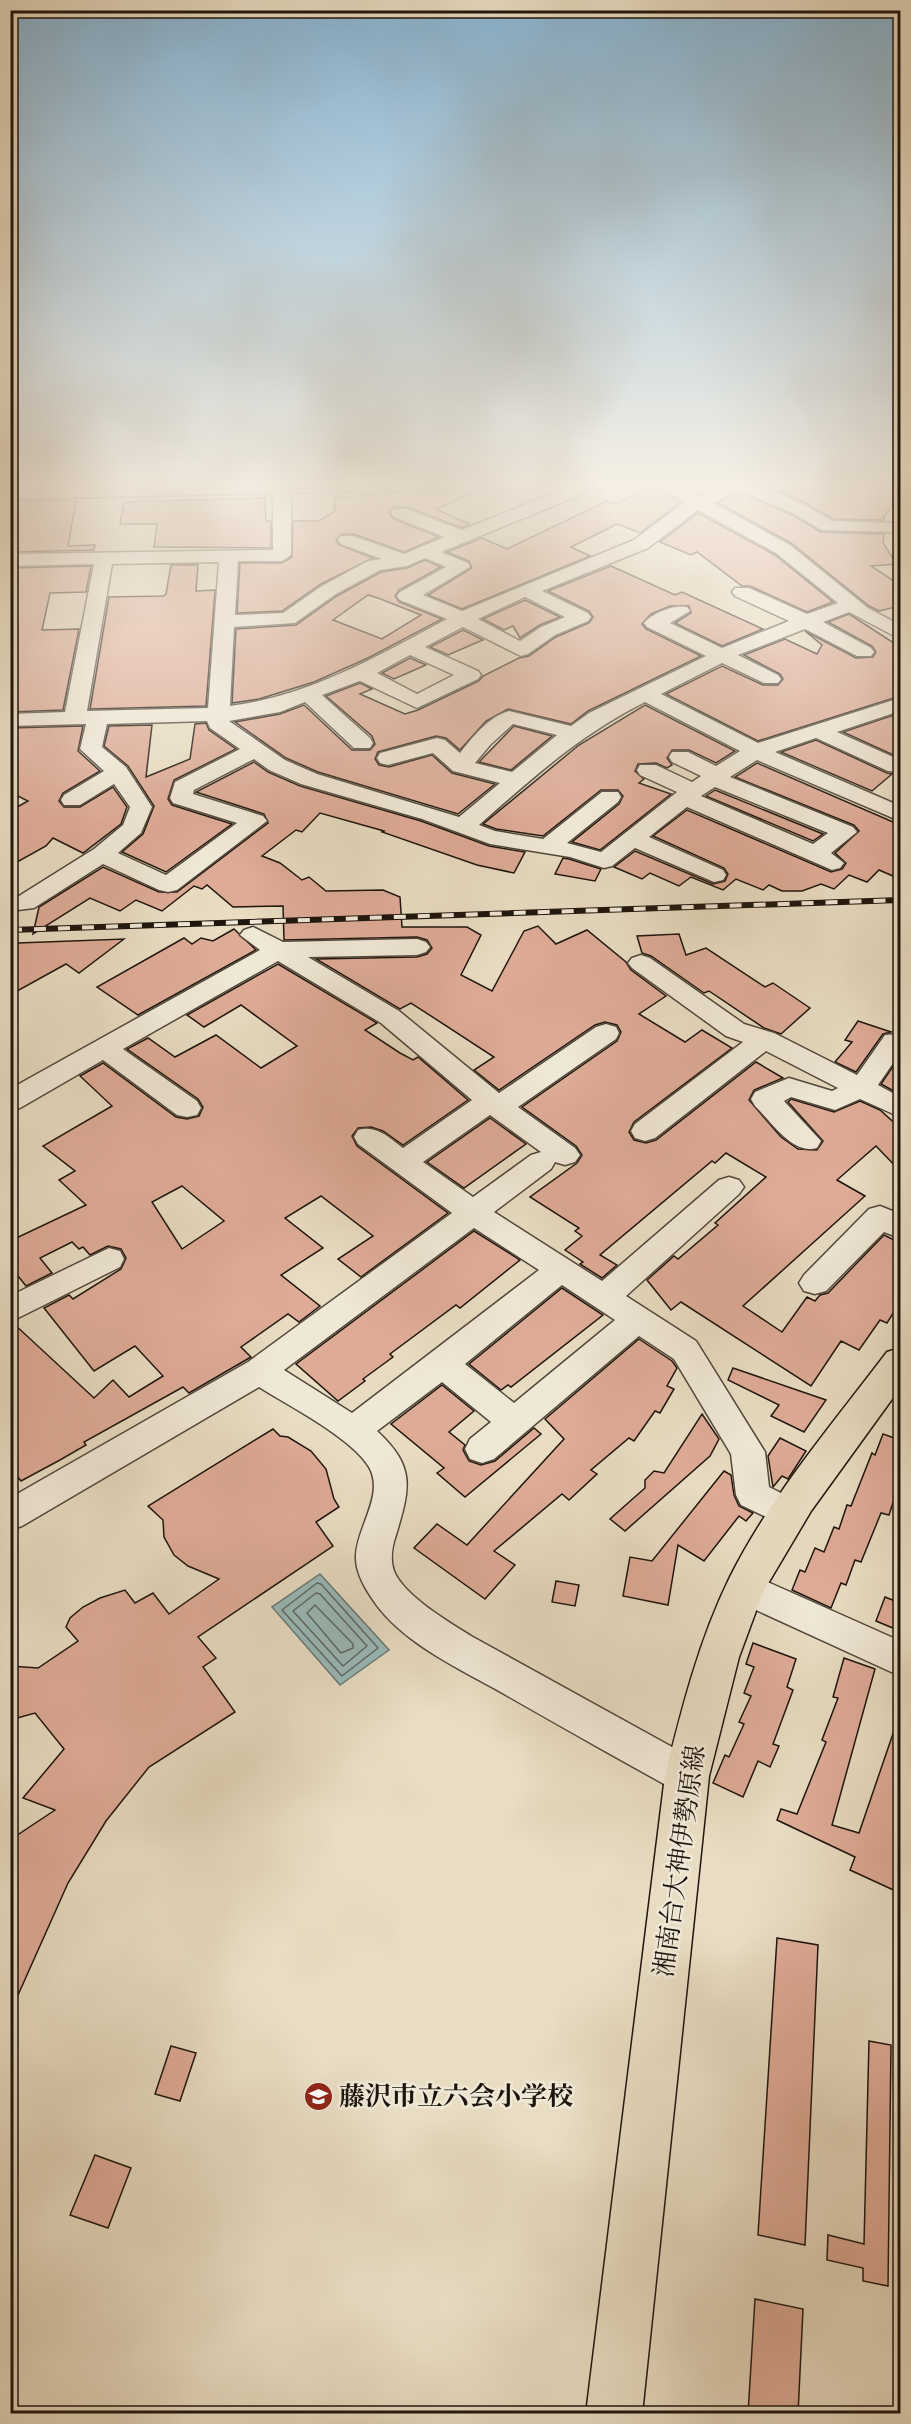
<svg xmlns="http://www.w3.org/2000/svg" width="911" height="2424" font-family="'IM FELL Great Primer','Noto Serif JP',serif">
<rect width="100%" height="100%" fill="#e8dcc2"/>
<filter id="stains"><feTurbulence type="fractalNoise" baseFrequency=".00333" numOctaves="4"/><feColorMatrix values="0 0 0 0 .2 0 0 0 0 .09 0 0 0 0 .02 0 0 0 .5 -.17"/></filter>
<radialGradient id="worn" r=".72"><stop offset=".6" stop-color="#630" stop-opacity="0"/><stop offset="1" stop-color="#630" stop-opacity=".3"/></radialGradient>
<!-- water -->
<path fill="#99baba" stroke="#687875" stroke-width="1.5" d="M320 1574 389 1650 340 1685 272 1607Z"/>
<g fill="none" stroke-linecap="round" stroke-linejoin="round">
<!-- shore -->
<g stroke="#5c6864" stroke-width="1.5">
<path d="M317 1583 321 1584 378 1648 342 1676 282 1610Z"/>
<path d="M316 1593 320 1594 367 1646 343 1666 293 1611Z"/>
<path d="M315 1605 353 1644V1648L341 1653 307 1613Z"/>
</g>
</g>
<!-- building -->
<g fill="#deab97" stroke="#1e150d" stroke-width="1.5" fill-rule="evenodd">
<path d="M900 485V496L884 516V520L833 519 806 503 777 491Z"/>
<path d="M654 488 681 502 640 533 617 524 571 547 590 556 462 609 428 595 472 568 469 561 447 552 482 538 507 549 607 501 614 504Z"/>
<path d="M475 492 436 509 469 524 462 528 407 507H394L389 513 393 519 439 537 404 552 354 534H341L336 540 339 545 373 558 321 584 282 611 237 613 240 563H282L292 557 293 521H319L335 511 334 498 355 497 361 494Z"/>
<path d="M738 492 792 515 821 532 884 534 883 543 897 564 871 566 900 585V606L879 611 869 606 791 543 718 503Z"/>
<path d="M265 498 266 521H271V548L154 547 157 524H120L124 502Z"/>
<path d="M10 501H76L68 546 95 545 94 550 10 552Z"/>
<path d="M698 513 775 555 833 602 807 612 750 586H742L697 552 691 555 660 542Z"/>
<path d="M425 560 441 567 399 590 395 596 399 602 442 619 368 658 314 682 259 699 232 703 236 629 296 625 337 596 381 572 407 568ZM368 595 378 598 421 615 382 639 333 620Z"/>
<path d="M171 565H198L196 591 215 590 206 706 90 709 109 597 163 596 166 594Z"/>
<path d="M91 566 86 592 50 593 42 630 79 629 63 710 10 712V695L18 667 10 668V595L14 585H10V568Z"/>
<path d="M611 566 675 595 682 592 763 629 722 646 675 623 691 613 689 606H670L651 614 642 624 646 629 701 656 588 711 571 724 508 709 486 721 460 750 446 738 436 736 378 752 375 759 379 765 389 767 432 755 452 773 495 784 458 814 318 772 286 758 235 722 280 714 304 705 352 750H370L375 744 372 736 326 696 360 683 372 689 360 694 405 714 418 710 479 681 483 676 519 658 529 656 556 637 589 623 593 617 589 611 548 591Z"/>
<path d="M525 600 560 617 540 625 520 638 513 626 504 630 483 619Z"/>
<path d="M849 614 900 647V696L758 741 666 694 722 666 763 685H778L783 679 780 674 744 655 785 639 817 654 822 645 805 631 856 658 873 657 876 652 872 646 828 622Z"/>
<path d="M463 630 483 640 448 655 430 647Z"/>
<path d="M410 658 426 665 394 679 382 673Z"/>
<path d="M645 705 735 751 716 763 689 750H672L667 758 672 765 667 768 656 763 638 764 635 771 644 779 639 783 671 794 600 850 572 842 619 804 623 796 618 790H601L543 836 496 829 483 824 579 745Z"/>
<path d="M900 713V758L843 732Z"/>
<path d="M206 723 209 730 236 749 174 780 168 799 172 805 232 824 166 872 122 852 143 834 154 806 128 766 104 746 109 726 152 725 146 777 190 759 195 724Z"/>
<path d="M83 726 78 751 100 771 63 793 59 801 64 807H80L113 787 127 807 121 824 83 853 53 838 46 846 10 866V811L28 801 10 792V728Z"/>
<path d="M514 726 552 736 511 770 479 762Z"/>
<path d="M816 740 887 773 892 774 872 791 781 752Z"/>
<path d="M254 762 268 772 300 786 421 821 489 846 525 852 514 873 477 865 382 832 384 831 320 813 302 832 296 830 262 856 280 863 302 880 309 877 326 891 383 890 400 897 402 927H467L481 935 461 975 492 991 524 931 538 926 556 944 587 930 626 962 631 970 666 996 639 1014 685 1042 702 1030 732 1048 634 1122 629 1132 634 1140 646 1143 656 1140 756 1062 783 1078 754 1090 749 1100 781 1137 798 1149 817 1150 823 1141 788 1102 791 1099 834 1112 860 1101 880 1110 900 1128V1171L876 1146 837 1180 865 1196 743 1306 782 1332 807 1297 815 1301 820 1295 828 1293 884 1235 900 1243V1302L887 1323 880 1320 859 1350 841 1341 811 1386 681 1302 671 1310 647 1280 674 1256 678 1259 718 1225 715 1223 766 1177 726 1153 715 1163 712 1161 600 1255 617 1265 602 1278 580 1264 583 1262 565 1250 582 1236 575 1231 579 1228 530 1197 577 1163 582 1155 576 1146 522 1107 617 1041 621 1032 617 1025 605 1022 595 1025 499 1090 474 1070 494 1057 411 1003 400 1009 316 959 417 957 427 954 432 948 427 940 417 937 284 940 283 906 233 907 207 885 202 889 194 886 162 911 136 900 120 911 90 898 33 934 39 907 103 867 159 892H177L268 823 264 814 196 792Z"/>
<path d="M757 763 900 825V879L879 870 867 882 849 875 834 889 821 884 802 891H782L769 885 763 890 736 879 723 890 691 877 679 886 650 873 642 879 614 867 635 851 713 884 725 881 728 874 724 868 653 836 687 810 831 872 842 869 846 863 835 853 859 831 854 825 735 777Z"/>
<path d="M715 790 823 834 813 841 706 796Z"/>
<path d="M563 858 569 859 601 869 595 881 555 874Z"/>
<path d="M234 929 256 950 138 1015 97 987 184 938 192 944 201 938 213 941Z"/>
<path d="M679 934 686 955 706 948 765 987 773 983 810 1008 781 1034 764 1028 709 991 704 993 651 956 642 953 637 936Z"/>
<path d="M124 939 79 973 66 964 10 995V972L18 943Z"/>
<path d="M278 964 377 1023 365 1030 400 1053 413 1060 418 1057 468 1100 403 1145 383 1131 371 1127 358 1128 352 1136 357 1146 448 1213 361 1277 338 1259 373 1236 321 1196 285 1218 323 1248 281 1275 320 1306 299 1322 288 1314 241 1347 251 1357 189 1393 183 1387 84 1442 86 1445 60 1460 21 1481 18 1477 10 1481V1324L13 1323 94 1398 113 1380 129 1397 163 1376 135 1346 94 1371 44 1308 69 1295 73 1299 121 1269 126 1258 121 1249 108 1246 90 1255 83 1247 79 1249 72 1242 40 1258 52 1273 26 1286 10 1266V1241L86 1205 59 1180 75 1171 43 1146 112 1106 80 1076 103 1063 176 1117 187 1119 199 1116 203 1107 198 1099 127 1049 148 1038 175 1057 216 1035 261 1068 297 1046 241 1005 204 1027 187 1015ZM182 1186 224 1221 182 1249 152 1202Z"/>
<path d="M858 1021 891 1032 883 1034 856 1072 835 1062 852 1042 845 1040Z"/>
<path d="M900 1056V1093L899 1094 881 1084Z"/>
<path d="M490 1118 526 1144 464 1188 427 1162Z"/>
<path d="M474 1231 520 1260 460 1308 456 1305 390 1354 393 1357 363 1379 365 1381 338 1401 296 1364Z"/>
<path d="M562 1288 603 1315 511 1387 508 1385 501 1390 469 1364Z"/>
<path d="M639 1339 672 1361 677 1368 667 1386 674 1389 660 1413 655 1411 634 1441 629 1438 591 1470 597 1474 569 1500 562 1494 494 1551 515 1565 485 1599 414 1548 437 1524 467 1545 564 1439 545 1419Z"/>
<path d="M733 1368 826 1400 804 1432 771 1416 779 1405 728 1380Z"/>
<path d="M442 1385 474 1411 449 1432 465 1445 463 1450 469 1461 481 1465 495 1461 534 1428 541 1434 465 1497 437 1473 444 1468 391 1424Z"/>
<path d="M702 1414 719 1439 710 1456 625 1531 610 1519 645 1488V1480L654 1471 664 1473Z"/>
<path d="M273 1429 280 1436 288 1437 311 1451 326 1469 334 1499 339 1507 316 1522 333 1546 198 1637 216 1658 203 1667 235 1712 149 1767 106 1821 68 1883 10 2013V1844L13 1838 55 1810 23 1798 64 1749 35 1713 10 1720V1666L38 1668 78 1641 66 1627 70 1618 83 1607 100 1598 125 1590 135 1603 153 1593 169 1614 219 1579 188 1566 174 1555 164 1537 163 1520 148 1506Z"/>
<path d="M883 1434 900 1440V1481L889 1515 881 1513 861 1562 855 1560 846 1585 841 1583 831 1608 792 1590 800 1570 805 1572 815 1548 824 1552 834 1527 839 1529 847 1505 851 1506 872 1453 875 1455Z"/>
<path d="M780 1438 806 1451 788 1479 782 1476 773 1487 768 1456Z"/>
<path d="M724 1471 731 1475 734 1495 739 1506 753 1513 746 1521 739 1516 704 1561 678 1545 668 1605 623 1596 630 1557 652 1561Z"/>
<path d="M556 1581 579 1585 575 1606 552 1602Z"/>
<path d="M885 1597 900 1603V1631L876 1621Z"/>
<path d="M753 1643 796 1659 787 1687 793 1690 773 1744 779 1746 770 1767 758 1761 743 1797 713 1783 725 1755 729 1757 744 1724 739 1722 751 1696 744 1693 754 1667 746 1664Z"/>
<path d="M844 1658 875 1669 832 1825 859 1833 897 1722 900 1723V1893L850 1870 855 1857 777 1820 781 1809 797 1814 826 1742 822 1740 838 1698 833 1697Z"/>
<path d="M777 1938 818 1945 805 2245 758 2235Z"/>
<path d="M869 2041 891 2045 888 2286 863 2281V2268L827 2260 828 2235 864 2244Z"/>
<path d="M171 2046 196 2053 180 2101 155 2094Z"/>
<path d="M95 2155 131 2168 108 2228 70 2215Z"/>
<path d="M755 2299 803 2309 798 2414H748Z"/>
</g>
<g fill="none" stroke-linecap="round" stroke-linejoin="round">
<defs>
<g id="minor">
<path d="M284 482 291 487V555L282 561H238L235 615 283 613 322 586 368 561 382 559 341 544 338 540 341 536H353L404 554 445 537 394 517 391 513 394 509H406L462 530 568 487 567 482H585L586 490 583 494 441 552 468 563 470 567 423 595 462 611 634 540 685 502 653 482H675L700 496 726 482H750L805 505 832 521 900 523V531L894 532 822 530 793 513 738 490 713 503 790 545 868 608 900 625V639L849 612 823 622 871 648 874 652 871 656H857L805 629 738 655 778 675 781 679 778 683H764L722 663 661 694 758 743 900 698V711L837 732 900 760V772L888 771 816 738 775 752 900 806V821L757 760 730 777 853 827 857 832 831 853 844 863 840 868 832 870 687 807 649 837 723 870 726 875 723 880 714 882 635 848 612 866 604 868 570 857 490 844 422 819 301 784 269 770 254 759 194 790 193 794 263 816 267 821 177 890 168 892 159 890 103 864 34 908 10 911V897L19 896 94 849 123 825 130 807 114 784 80 805H64L61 800 64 795 104 771 80 749 86 724 10 726V714L65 712 94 564 10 566V554L273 550V487L276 483ZM698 510 776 553 838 603 807 614 749 588H735L732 592 735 596 789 621 722 648 670 623 690 611 687 607C675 604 652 613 644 623L647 627 706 656 589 713 571 726 509 711C489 716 472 738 460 753L445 740 437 738 380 753 377 758 380 763 388 765 433 753 453 771 500 783 459 817 317 774 285 760 229 721 280 712 305 702 354 748H370L373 743 370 738 322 695 360 681 417 708 478 679 481 675 478 671 425 647 463 627 521 656 528 654 555 635 588 621 591 617 588 613 542 591 648 548ZM425 558 446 567 400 592 397 596 400 600 447 619C378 656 309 696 230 706L234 627 295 623 336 594 380 570 407 566ZM219 562 208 708 87 711 112 564ZM525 597 565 617 541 627 520 641 478 619ZM410 655 454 675 417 694 377 673ZM645 702 740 751 716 766 688 752H672L669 757 672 762 701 776 692 782 656 765H640L637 770 640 775 677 792 601 852 567 843 618 802 621 797 618 792H602L543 839 495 831 479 825C535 776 578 736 645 702ZM207 721 210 728 240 749 175 782 170 798 173 803 237 823 166 875 118 853 141 833 152 807 126 767 102 747 107 724ZM513 724 557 735 512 772 475 763 490 745ZM715 787 828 833 813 844 701 796Z"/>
<path d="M253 927 283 942 417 939 426 942 430 947 426 952 417 955 308 957 399 1011 499 1093 596 1027 606 1024 616 1027 619 1033 616 1039 518 1107 575 1148 580 1155 575 1162 565 1165 555 1162 551 1169 494 1212 602 1281 719 1180 729 1177 739 1180 744 1187 739 1194 626 1296 696 1341 765 1452 769 1487 801 1503 807 1513 801 1523 789 1528 741 1505 736 1495 731 1454 674 1359 639 1336 494 1459 482 1463 470 1459 465 1449 470 1439 491 1422 442 1382 377 1431C416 1467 410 1488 396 1535 392 1546 390 1560 394 1571 404 1596 449 1622 471 1636L701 1763 707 1776 701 1789 687 1795 673 1789C617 1758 562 1727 506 1695 461 1669 400 1643 371 1597 363 1585 355 1570 356 1555 357 1527 385 1494 369 1467 352 1438 289 1406 259 1387L22 1526 10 1530V1498L248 1362 452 1213 358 1144 354 1137 358 1130C377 1125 388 1137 403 1148L472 1100 381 1023 278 961 123 1049 197 1101 201 1108 197 1115 187 1117 177 1115 103 1060 20 1108 10 1110V1089L260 950 240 935 244 930ZM490 1115 541 1152 531 1155 473 1197 423 1162ZM474 1228 539 1270 352 1413 284 1370ZM562 1285 615 1320 514 1403 465 1364Z"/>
<path d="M641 955 650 958 744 1024 774 1033 857 1075 885 1035 900 1034V1053L878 1085 900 1097V1117L860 1099 835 1110 791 1097 784 1101 821 1141 817 1148C792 1155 772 1122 755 1106L751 1099 755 1092 789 1078 832 1091 838 1088 766 1051 655 1138 645 1141 635 1138 631 1131 635 1124 743 1042 726 1036 632 968 628 963 632 958Z"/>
<path d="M880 1206 900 1214V1238L884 1232 826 1291 815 1294 804 1291 799 1283 804 1275 869 1209Z"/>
<path d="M109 1248 120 1251 124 1259 120 1267 10 1322V1296Z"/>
<path d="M745 1572 900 1641V1676L732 1599 727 1588 732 1577Z"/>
</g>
<path id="major" d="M900 1348V1388L811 1511 763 1592 739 1657 709 1776 642 2414H586L665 1776C682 1708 699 1640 730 1577 771 1495 832 1425 887 1352Z"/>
<path id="highway" d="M224 482H503L494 488 10 499V487Z"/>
</defs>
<!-- minor casing -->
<use href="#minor" stroke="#50473a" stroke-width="3"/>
<!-- major casing -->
<use href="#major" stroke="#1e150d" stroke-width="3"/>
<!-- highway casing -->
<use href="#highway" stroke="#1e150d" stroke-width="3"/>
<!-- minor -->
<use href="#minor" fill="#f0e8d7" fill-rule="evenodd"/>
<!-- major -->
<use href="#major" fill="#e8dcc2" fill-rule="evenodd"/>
<!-- highway -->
<use href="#highway" fill="#e8dcc2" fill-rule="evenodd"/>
<defs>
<path id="rail" d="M10 930 900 900"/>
</defs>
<!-- rail casing -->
<use href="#rail" stroke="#1e150d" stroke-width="6"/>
<!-- rail -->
<use href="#rail" stroke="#f0e8d7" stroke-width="4" stroke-dasharray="12" stroke-linecap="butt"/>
</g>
<!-- sky -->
<linearGradient id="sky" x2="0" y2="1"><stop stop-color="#88b6d6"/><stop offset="0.59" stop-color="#f5efe4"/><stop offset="1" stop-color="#f5efe4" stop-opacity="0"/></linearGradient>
<rect width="911" height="822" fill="url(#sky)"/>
<!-- icons -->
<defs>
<symbol id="school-disc" viewBox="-11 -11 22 22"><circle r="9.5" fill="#8f2418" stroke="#f0e8d7"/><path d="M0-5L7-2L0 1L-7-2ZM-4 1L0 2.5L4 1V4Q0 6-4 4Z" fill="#fff"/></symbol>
</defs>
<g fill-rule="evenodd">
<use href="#school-disc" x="302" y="2080" width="33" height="33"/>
</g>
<g text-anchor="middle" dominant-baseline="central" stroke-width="5" stroke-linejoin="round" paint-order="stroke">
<!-- near-street labels -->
<g font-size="26" fill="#1e150d" stroke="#f0e8d7">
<text transform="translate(679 1861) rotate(-82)">湘南台大神伊勢原線</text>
</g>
<!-- near-poi labels -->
<g font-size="26" font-weight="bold" fill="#1e150d" stroke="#f0e8d7" text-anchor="start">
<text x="339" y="2096">藤沢市立六会小学校</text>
</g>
</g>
<!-- margin -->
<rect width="911" height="2424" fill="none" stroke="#e8dcc2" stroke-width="36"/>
<rect x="12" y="12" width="887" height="2400" fill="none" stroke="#1e150d" stroke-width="3"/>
<rect x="18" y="18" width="875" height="2388" fill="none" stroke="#1e150d" stroke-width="1.5"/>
<rect width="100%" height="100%" filter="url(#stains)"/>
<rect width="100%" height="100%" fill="url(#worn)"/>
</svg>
